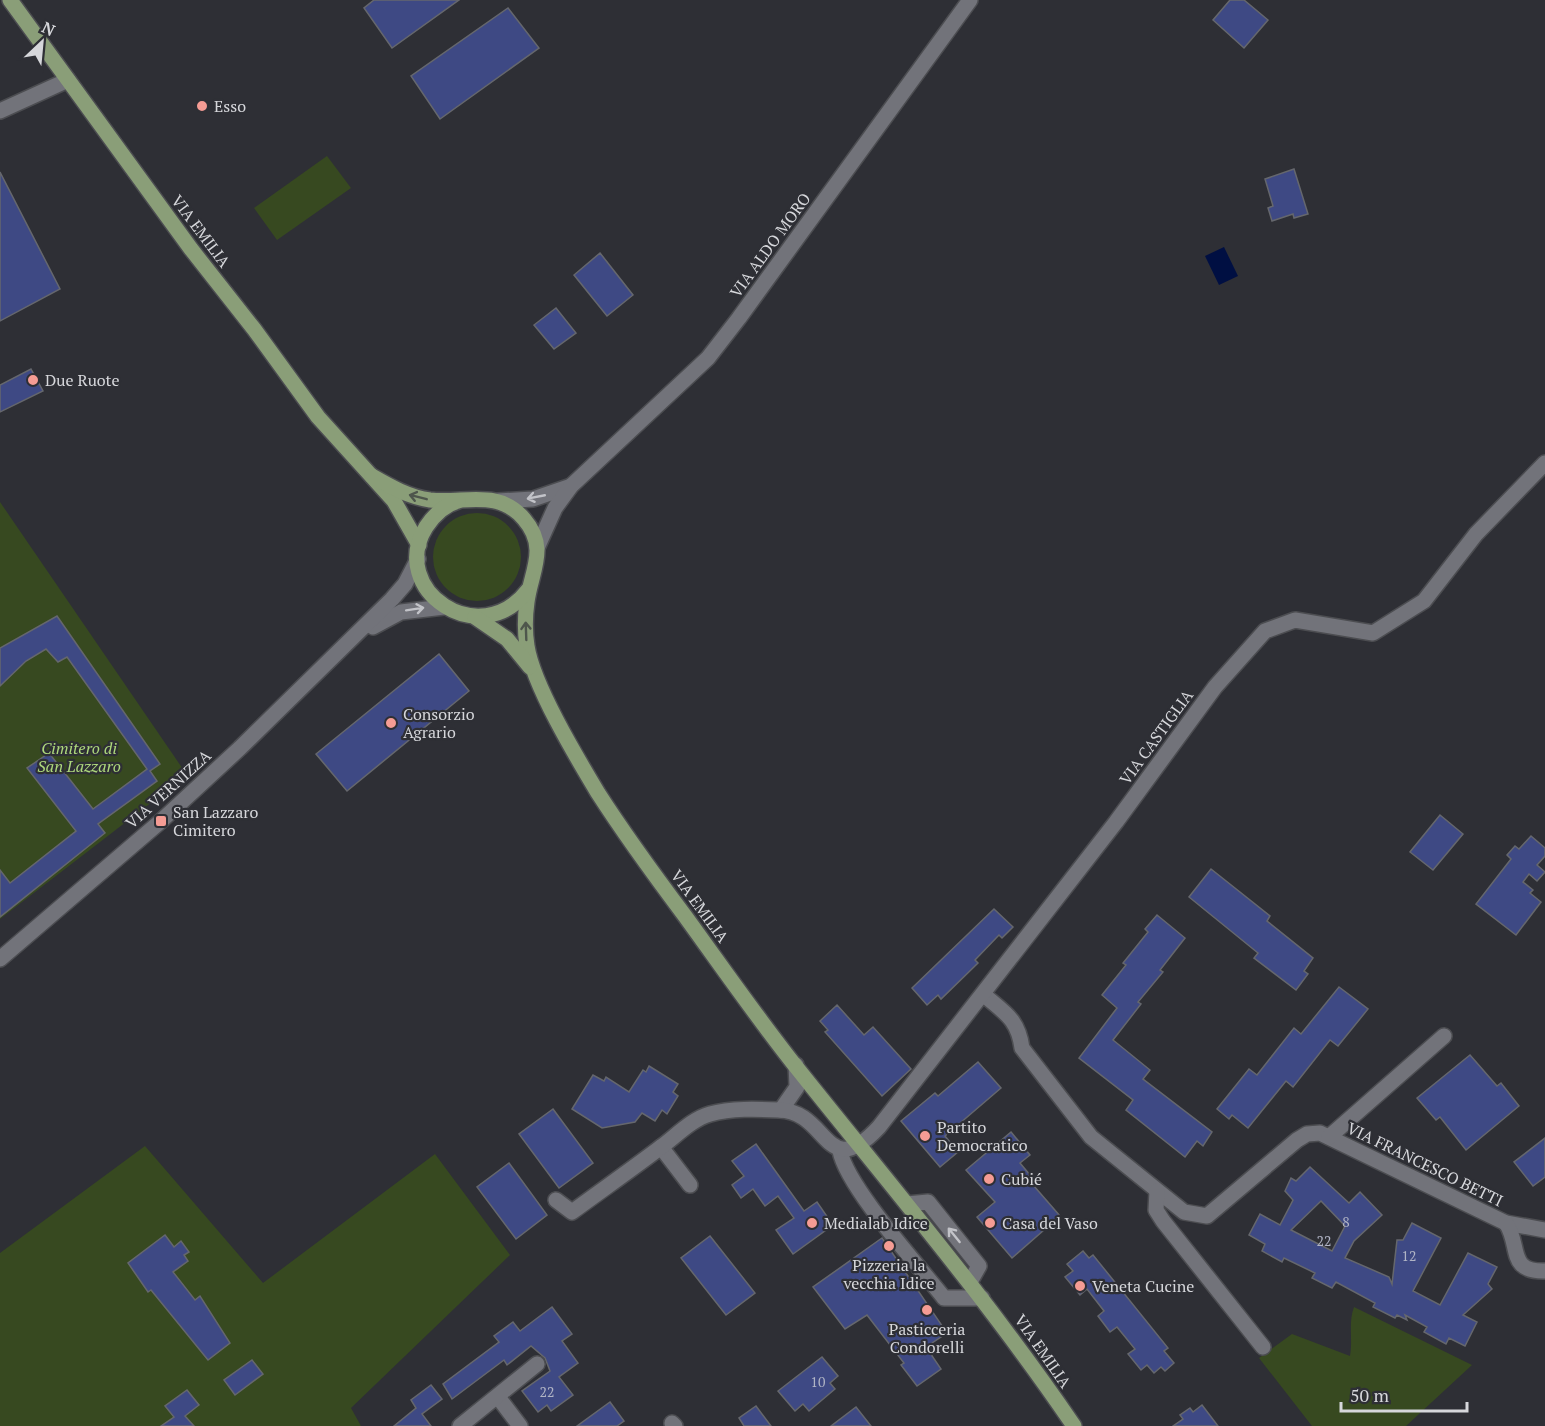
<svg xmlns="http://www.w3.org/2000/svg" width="1545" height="1426" font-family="'PT Serif',serif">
<rect width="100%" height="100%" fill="#2e2f35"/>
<!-- green -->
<g fill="#374920">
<path d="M327 156 351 188 277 240 254 208Z"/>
<path d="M0 502 187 775 0 919Z"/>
<circle cx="477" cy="557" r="44"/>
<path d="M145 1146 263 1283 435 1154 510 1255 351 1408 361 1426H0V1253Z"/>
<path d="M1354 1307 1472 1365 1406 1426H1312L1259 1358 1292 1334 1350 1356C1353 1339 1348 1323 1354 1307Z"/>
</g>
<!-- water -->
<path fill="#000f42" d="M1224 247 1238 276 1219 285 1205 256Z"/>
<!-- building -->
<g fill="#3e4984" stroke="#65676d" stroke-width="1.5" fill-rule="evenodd">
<path d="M374 0H459L392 48 364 8Z"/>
<path d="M1230 0H1244L1268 20 1244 48 1213 20Z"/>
<path d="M508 8 539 48 440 119 411 76Z"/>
<path d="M1294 169 1308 214 1294 218 1293 214 1272 221 1268 208 1273 206 1265 179Z"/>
<path d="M0 172 60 289 0 321Z"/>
<path d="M600 253 633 295 607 316 574 275Z"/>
<path d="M556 308 576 333 554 349 534 325Z"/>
<path d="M31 369 43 391 0 412V385Z"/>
<path d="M57 616 160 764 150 771 157 781 98 824 105 833 0 917V870L10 883 76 831 27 768 49 753 93 809 147 769 67 657 58 662 46 649 26 661 0 686V648Z"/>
<path d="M439 654 469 691 347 791 316 754Z"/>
<path d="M1440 815 1463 834 1433 870 1410 852Z"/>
<path d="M1531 836 1545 848V856L1537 865 1545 872 1537 881 1529 874 1523 882 1533 890 1530 893 1541 902 1516 935 1476 904 1511 859 1507 855 1515 846 1519 849Z"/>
<path d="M1211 869 1270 916 1267 921 1313 958 1304 971 1308 974 1296 990 1254 958 1258 953 1189 897Z"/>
<path d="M994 909 1013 927 1002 938 999 935 975 960 978 963 941 999 938 995 927 1005 912 988Z"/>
<path d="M1157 915 1185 938 1160 970 1163 972 1138 1002 1141 1004 1113 1040 1150 1070 1143 1079 1212 1132 1203 1146 1197 1141 1185 1157 1126 1110 1133 1100 1079 1058 1117 1008 1102 995 1126 965 1123 963 1148 932 1145 929Z"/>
<path d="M1339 987 1368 1009 1338 1046 1330 1040 1293 1087 1286 1081 1248 1128 1232 1115 1229 1119 1217 1109 1249 1069 1257 1075 1294 1028 1301 1034Z"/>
<path d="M837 1005 864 1035 873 1027 911 1069 882 1096 825 1032 828 1030 820 1021Z"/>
<path d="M1470 1055 1497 1086 1501 1083 1519 1106 1466 1150 1440 1117 1436 1120 1417 1098Z"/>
<path d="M978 1062 1001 1088 945 1136 958 1152 940 1167 901 1121 935 1093 938 1096Z"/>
<path d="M649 1066 678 1084 673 1092 678 1096 667 1114 662 1110 655 1121 642 1113 635 1122 602 1128 572 1109 593 1075 604 1081 606 1077 629 1092 643 1070 646 1072Z"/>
<path d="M553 1109 593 1163 559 1188 519 1134Z"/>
<path d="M1011 1132 1030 1155 1020 1163 1030 1175 1027 1178 1060 1216 1012 1258 977 1217 995 1202 966 1170Z"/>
<path d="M1545 1138V1177L1533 1186 1514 1162Z"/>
<path d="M756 1144 804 1211 817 1202 833 1225 793 1254 776 1230 794 1218 778 1196 765 1206 753 1189 741 1198 732 1185 744 1176 732 1161Z"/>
<path d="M509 1163 547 1215 516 1239 477 1187Z"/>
<path d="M1310 1167 1349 1203 1360 1192 1382 1215 1354 1241 1345 1258 1389 1277 1392 1284 1397 1240H1403L1412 1223 1441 1238 1413 1291 1440 1305 1468 1253 1497 1267 1488 1284 1492 1289 1463 1315 1477 1322 1465 1346 1449 1338 1446 1344 1424 1332 1427 1327 1405 1315 1407 1320 1397 1315 1395 1318 1373 1307 1375 1303 1336 1282 1332 1288 1312 1278 1315 1273 1284 1258 1282 1262 1262 1251 1265 1244 1249 1235 1260 1214 1280 1225 1293 1200 1285 1191 1291 1178 1296 1181ZM1321 1201 1345 1226 1332 1251 1291 1230Z"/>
<path d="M165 1235 174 1247 181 1241 189 1252 184 1255 188 1261 173 1272 195 1300 200 1296 230 1343 208 1360 151 1290 148 1292 128 1263Z"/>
<path d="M710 1236 755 1293 726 1315 681 1258Z"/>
<path d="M882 1238 947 1333 926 1347 941 1369 917 1386 901 1365 904 1363 867 1315 845 1329 813 1287Z"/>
<path d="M1083 1251 1089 1258 1093 1255 1168 1348 1164 1351 1174 1363 1165 1371 1161 1367 1154 1373 1147 1365 1141 1370 1128 1354 1135 1349 1117 1327 1110 1332 1098 1316 1104 1311 1087 1289 1080 1295 1065 1277 1073 1271 1067 1264Z"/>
<path d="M552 1307 572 1334 562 1341 578 1363 559 1377 573 1395 551 1411 547 1405 538 1412 522 1391 550 1371 545 1358 531 1346 507 1365 504 1360 452 1399 443 1384 499 1342 494 1336 513 1322 520 1331Z"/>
<path d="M822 1357 838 1376 830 1383 835 1389 809 1411 803 1404 795 1411 778 1391Z"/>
<path d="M252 1360 263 1374 235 1395 224 1380Z"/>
<path d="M431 1385 442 1399 422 1414 431 1426H394L416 1408 411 1400Z"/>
<path d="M187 1390 199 1405 185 1416 194 1426H161L174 1417 165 1406Z"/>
<path d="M610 1402 624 1421 617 1426H577Z"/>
<path d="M1202 1405 1218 1426H1173L1183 1419 1180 1415 1190 1408 1193 1412Z"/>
<path d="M756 1406 771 1426H744L739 1418Z"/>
<path d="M856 1407 871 1426H831Z"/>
</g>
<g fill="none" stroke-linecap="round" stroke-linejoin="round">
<defs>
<g id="minor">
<path d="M0 111 68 80"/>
<path d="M498 501 533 499 571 486"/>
<path d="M537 548 555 508 571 486 708 358 739 318 970 0"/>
<path d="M373 627 401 612 444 607"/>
<path d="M0 959 161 821 240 748 392 599 405 584 418 559"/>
<path d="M984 995C1005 1013 1018 1019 1022 1048L1091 1137 1184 1212 1207 1216 1297 1140 1307 1134 1320 1133 1506 1223 1545 1230"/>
<path d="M781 1110 797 1087 796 1065"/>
<path d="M1329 1137 1444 1036"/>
<path d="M661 1147 690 1185"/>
<path d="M840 1151C847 1187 918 1265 944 1298H982"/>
<path d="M1157 1191 1156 1210 1163 1221 1263 1347"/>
<path d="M556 1200 572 1212C602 1190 632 1169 661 1147 676 1136 692 1119 710 1114 731 1108 757 1109 779 1110 829 1111 825 1185 879 1127L1116 822 1215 687 1265 631 1295 620 1373 633 1424 601 1476 534 1545 463"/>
<path d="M907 1204 928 1202 979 1266 970 1282"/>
<path d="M1506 1223C1521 1246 1507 1272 1545 1271"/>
<path d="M498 1397 520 1426"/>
<path d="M672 1423 675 1426"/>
<path d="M460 1426 537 1364"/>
</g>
<g id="major">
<path d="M10 0 191 249 254 329 318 417 394 501 419 545"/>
<path d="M372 476C391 487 409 497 430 500 464 504 498 488 524 519 549 548 531 571 527 602 525 616 525 633 527 646 533 685 577 758 598 793 625 835 655 876 685 916 722 967 758 1019 797 1068 891 1186 989 1301 1074 1426"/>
<path d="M458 501C444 505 434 515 426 527 387 590 480 653 528 590"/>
<path d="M475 617 507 639 530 667"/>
</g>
</defs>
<!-- minor casing -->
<use href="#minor" stroke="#4c4d51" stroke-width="18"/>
<!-- major casing -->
<use href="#major" stroke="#4c4d51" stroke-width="18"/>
<!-- minor -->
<use href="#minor" stroke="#72737a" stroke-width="15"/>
<!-- major -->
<use href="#major" stroke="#8a9e78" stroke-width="15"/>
</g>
<!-- one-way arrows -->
<defs><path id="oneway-shaft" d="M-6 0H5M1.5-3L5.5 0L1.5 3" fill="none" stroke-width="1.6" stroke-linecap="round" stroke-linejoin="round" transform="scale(1.5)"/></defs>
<g stroke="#4e564c">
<use href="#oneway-shaft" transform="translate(418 497) rotate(-166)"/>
<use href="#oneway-shaft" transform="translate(526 631) rotate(-92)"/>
</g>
<g stroke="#c2c3c8">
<use href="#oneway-shaft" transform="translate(536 497) rotate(169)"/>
<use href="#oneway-shaft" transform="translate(415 609) rotate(-9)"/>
<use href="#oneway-shaft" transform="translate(954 1235) rotate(-129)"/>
</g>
<!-- markers -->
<g fill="#f59c94" stroke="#2e2f35" stroke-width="2">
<circle cx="202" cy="106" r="6"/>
<circle cx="33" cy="380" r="6"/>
<circle cx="391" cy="723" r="6"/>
<rect x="155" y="815" width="12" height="12" rx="3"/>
<circle cx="925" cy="1136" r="6"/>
<circle cx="989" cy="1179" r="6"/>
<circle cx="812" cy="1223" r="6"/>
<circle cx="990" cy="1223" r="6"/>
<circle cx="889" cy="1246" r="6"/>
<circle cx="1080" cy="1286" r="6"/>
<circle cx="927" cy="1310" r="6"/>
</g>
<g text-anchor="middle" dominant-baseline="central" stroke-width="4.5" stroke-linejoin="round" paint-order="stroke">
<!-- number labels -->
<g font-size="14" fill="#b0b4c5">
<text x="1346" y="1221">8</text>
<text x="1324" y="1240">22</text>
<text x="1409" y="1255">12</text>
<text x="818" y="1381">10</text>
<text x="547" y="1391">22</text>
</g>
<!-- poi labels -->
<g font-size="16" fill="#d6d7db" stroke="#2e2f35" text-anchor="start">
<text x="214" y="106">Esso</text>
<text x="45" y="380">Due Ruote</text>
<text x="403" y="714">Consorzio<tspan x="403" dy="18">Agrario</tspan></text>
<text x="173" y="812">San Lazzaro<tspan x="173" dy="18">Cimitero</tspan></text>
<text x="937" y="1127">Partito<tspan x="937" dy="18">Democratico</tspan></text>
<text x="1001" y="1179">Cubié</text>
<text x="824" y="1223">Medialab Idice</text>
<text x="1002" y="1223">Casa del Vaso</text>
<text x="889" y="1265" text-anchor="middle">Pizzeria la<tspan x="889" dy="18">vecchia Idice</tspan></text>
<text x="1092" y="1286">Veneta Cucine</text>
<text x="927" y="1329" text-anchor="middle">Pasticceria<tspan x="927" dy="18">Condorelli</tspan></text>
</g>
<!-- street labels -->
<g font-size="16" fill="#d6d7db" stroke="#2e2f35">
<text transform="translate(201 231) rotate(53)">VIA EMILIA</text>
<text transform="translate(770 245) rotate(-54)">VIA ALDO MORO</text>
<text transform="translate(1156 737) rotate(-54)">VIA CASTIGLIA</text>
<text transform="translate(168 789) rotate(-42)">VIA VERNIZZA</text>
<text transform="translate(700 906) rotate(54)">VIA EMILIA</text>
<text transform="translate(1425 1164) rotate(26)">VIA FRANCESCO BETTI</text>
<text transform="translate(1043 1351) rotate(55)">VIA EMILIA</text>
</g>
<!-- park labels -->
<g font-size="16" font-style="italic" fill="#aed97c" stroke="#2e2f35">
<text x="79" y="748">Cimitero di<tspan x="79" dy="18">San Lazzaro</tspan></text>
</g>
</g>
<!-- north arrow -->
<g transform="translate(42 42) rotate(26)" stroke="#2e2f35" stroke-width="4.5" paint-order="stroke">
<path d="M0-4.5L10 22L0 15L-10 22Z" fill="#d6d7db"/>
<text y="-9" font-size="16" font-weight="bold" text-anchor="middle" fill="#d6d7db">N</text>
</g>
<!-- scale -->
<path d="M1341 1402v9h126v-9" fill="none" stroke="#d6d7db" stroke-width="3"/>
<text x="1350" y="1402" font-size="18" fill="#d6d7db" stroke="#2e2f35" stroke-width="4.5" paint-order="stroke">50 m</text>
</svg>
